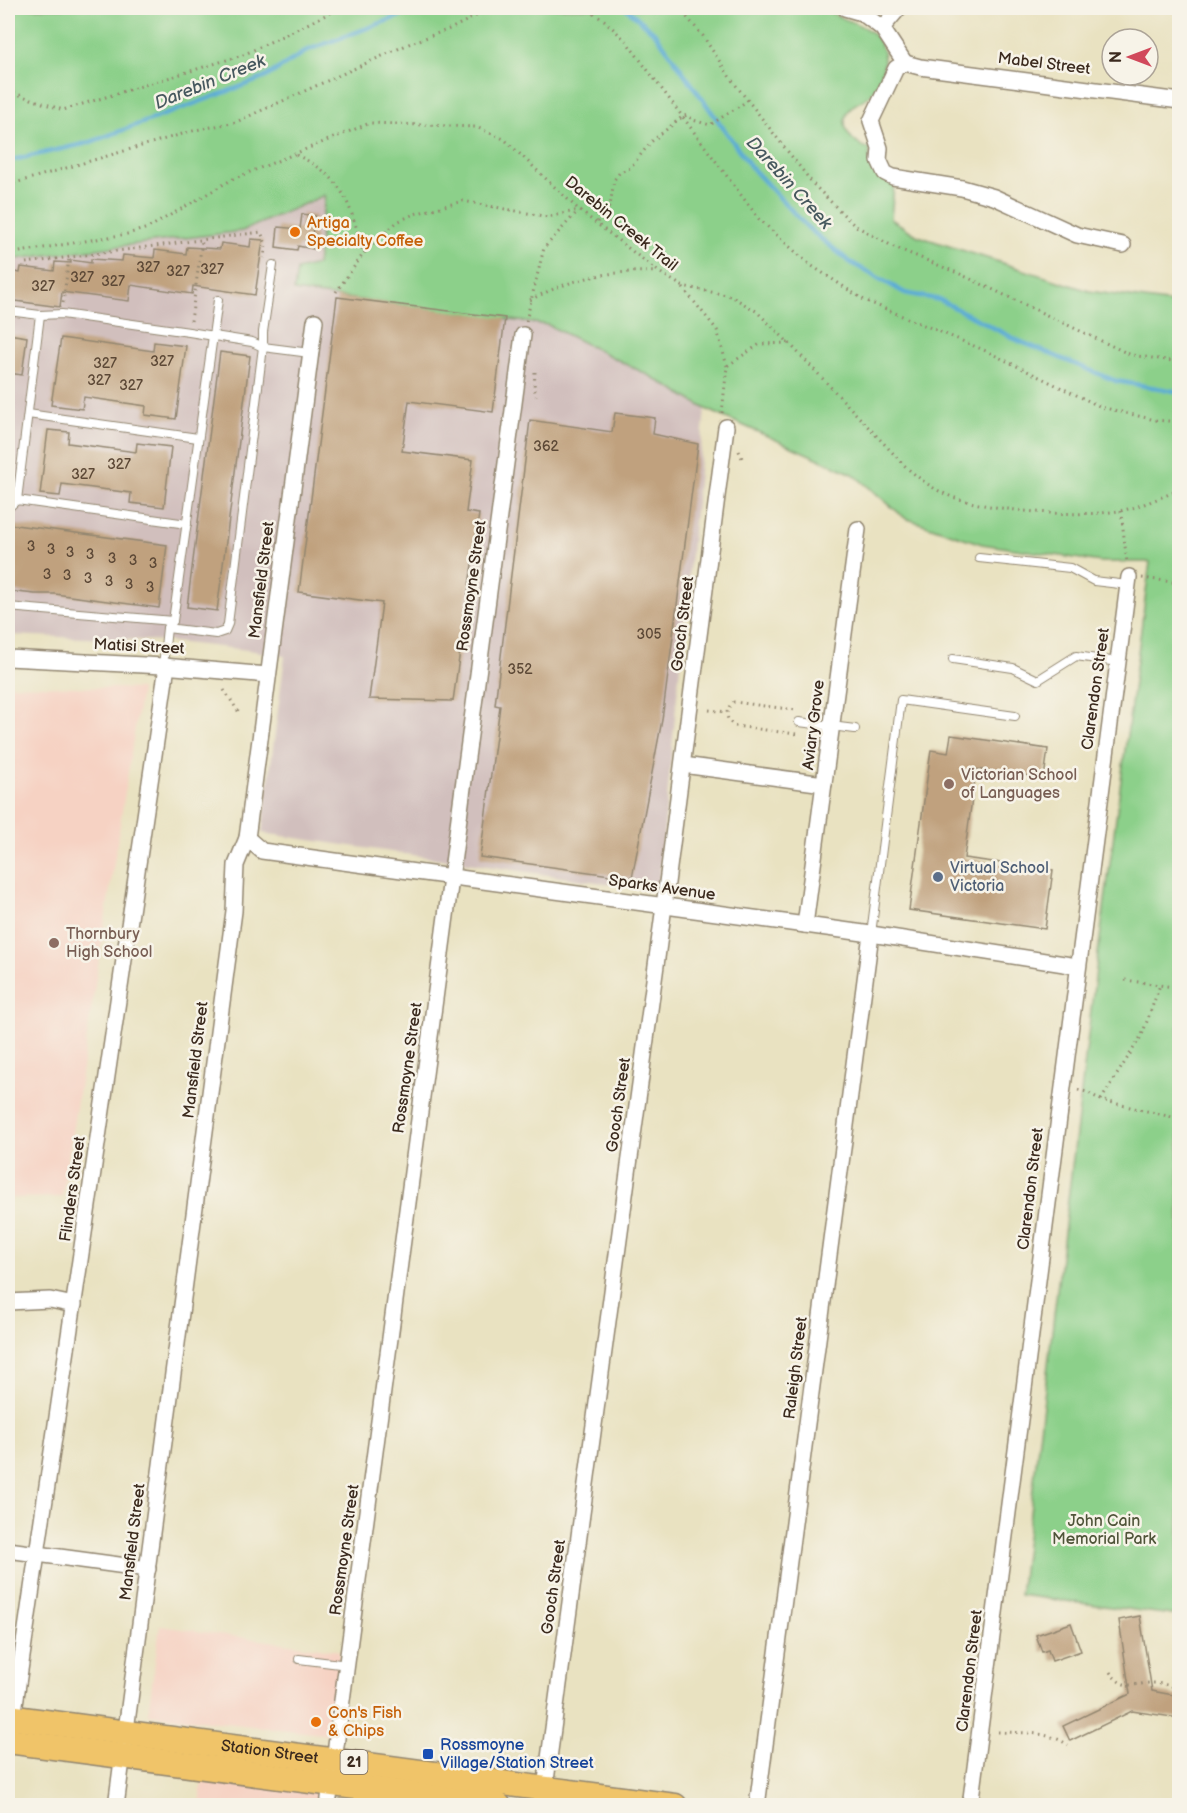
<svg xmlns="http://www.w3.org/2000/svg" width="1187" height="1813" font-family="'Balsamiq Sans',sans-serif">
<rect width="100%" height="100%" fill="#f7f3e8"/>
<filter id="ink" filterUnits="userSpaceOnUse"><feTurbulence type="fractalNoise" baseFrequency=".0167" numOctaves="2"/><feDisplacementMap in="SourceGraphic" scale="12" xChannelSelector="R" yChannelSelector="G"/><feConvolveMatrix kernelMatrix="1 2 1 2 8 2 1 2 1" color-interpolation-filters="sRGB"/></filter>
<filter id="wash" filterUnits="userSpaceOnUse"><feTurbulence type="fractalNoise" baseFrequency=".008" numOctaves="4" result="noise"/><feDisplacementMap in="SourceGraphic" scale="24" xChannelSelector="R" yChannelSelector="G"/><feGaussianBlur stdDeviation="1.35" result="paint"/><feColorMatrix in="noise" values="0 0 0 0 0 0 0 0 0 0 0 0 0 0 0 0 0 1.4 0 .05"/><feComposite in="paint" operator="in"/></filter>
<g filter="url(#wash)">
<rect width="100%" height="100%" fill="#e9e2c1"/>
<!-- built -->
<g fill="#f6d2c3">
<path d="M8 685 141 689 62 1197 8 1198Z"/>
<path d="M160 1626 340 1651 330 1735 148 1714Z"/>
<path d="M203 1775 324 1793 322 1805 199 1806Z"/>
</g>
<!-- industrial -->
<path fill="#d1bfbd" d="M325 195 316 265 505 318 548 325 650 376 705 409 658 891 262 833 285 656 248 650 165 641 8 635V260L242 231Z"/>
<!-- green -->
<path fill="#8cd08a" stroke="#647d54" stroke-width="1.5" d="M8 8H823C842 23 872 21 882 48 888 63 879 89 866 98 861 102 855 103 851 108 836 126 852 144 870 149 867 172 875 174 894 184L891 219 918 236 1089 291 1179 304V1616L1020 1595 1097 961 1150 562H1101L982 544 905 518 853 474 706 409 650 376 548 325 294 291 297 270 317 265 325 195 242 231 8 260Z"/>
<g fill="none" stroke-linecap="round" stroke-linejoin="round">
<!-- stream -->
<g stroke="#5bacd6" stroke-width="4.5">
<path d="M626 8 656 34 751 167 808 228 850 262 905 293 940 300 1019 341 1116 381 1180 392"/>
<path d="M8 161 88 143 264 78 308 50 400 16 415 8"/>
</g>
</g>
<g id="blocks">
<!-- building -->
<g fill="#c0a17e">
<path d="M302 214 315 216 312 235H316L314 249 298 246 297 250 276 247 278 227 300 229Z"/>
<path d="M251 239 263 240 255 295 193 286 192 294 131 285 129 301 62 292 60 307 8 300V271L20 273 21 267 54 271 55 262 71 263V260L91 263V259L122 261 123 255 154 258 155 250 186 254 187 247 220 249 221 243 250 247Z"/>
<path d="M337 297 505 318 493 412 409 401 402 451 473 460 466 512 479 514 453 701 369 699 382 603 299 592Z"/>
<path d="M8 334 27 337 22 375 8 373Z"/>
<path d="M61 338 153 351 154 342 186 346 176 419 145 415 146 406 84 397 82 409 51 405Z"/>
<path d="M220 352 250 356 217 611 187 607Z"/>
<path d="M615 413 655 418 653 434 698 444 662 720 632 878 480 857 500 706 495 705 530 420 612 432Z"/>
<path d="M48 430 69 432 68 443 136 452 137 443 171 447 164 507 130 503 131 493 62 484 60 496 40 494Z"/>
<path d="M8 524 167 545 159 608 55 594H35L8 591Z"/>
<path d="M951 735 1048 749 1044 778 976 769 964 858 1053 870 1045 929 909 910 931 750 948 753Z"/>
<path d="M1140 1616 1152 1691 1179 1696V1718L1132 1711 1070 1741 1063 1726 1130 1694 1119 1620Z"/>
<path d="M1071 1623 1081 1651 1052 1661 1048 1650 1042 1652 1036 1635Z"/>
</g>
</g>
</g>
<g filter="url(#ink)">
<use href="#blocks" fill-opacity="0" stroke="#928670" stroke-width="1.5"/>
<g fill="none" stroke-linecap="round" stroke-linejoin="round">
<defs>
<g id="lane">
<path d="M8 311 40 315 62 314 189 332 252 342 263 347 310 353"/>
<path d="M28 414 198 438"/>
<path d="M17 500 40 315"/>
<path d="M8 508 17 500 187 524"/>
<path d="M979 558 1070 568 1094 581 1128 585"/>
<path d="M8 607 173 621"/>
<path d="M167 628 216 634 225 631 228 624 263 347V332L273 265"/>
<path d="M953 659 1013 668 1038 680 1076 656 1118 662"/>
<path d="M163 666 167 628 173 621 218 300"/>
<path d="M799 722 855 729"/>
<path d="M871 934 901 700 1015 716"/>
<path d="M299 1659 348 1665"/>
</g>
<g id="street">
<path d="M845 8 862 13 882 28"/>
<path d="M899 8 882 28 905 63 896 68 871 121 880 148 879 160 885 173 893 177 962 188 994 197 1077 235 1123 245"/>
<path d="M905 63 920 67 1180 101"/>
<path d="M8 658 163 666 268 675"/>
<path d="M683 765 824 784"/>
<path d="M247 838 262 851 871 934 1077 966"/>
<path d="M805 925 858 529"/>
<path d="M8 1302 50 1300 74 1305"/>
<path d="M8 1550 148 1569"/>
<path d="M13 1718 167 666"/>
<path d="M545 1788 664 906 726 427"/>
<path d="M116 1806 234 911 236 865 247 838 315 321"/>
<path d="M328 1806 523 335"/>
<path d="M757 1806 871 934"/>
<path d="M970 1806 1129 577"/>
</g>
<g id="primary">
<path id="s1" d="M8 1717 675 1806"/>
<path d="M8 1741 499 1806"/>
</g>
</defs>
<!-- lane casing -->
<use href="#lane" stroke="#928670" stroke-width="10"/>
<!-- street casing -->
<use href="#street" stroke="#928670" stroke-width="18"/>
<!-- primary casing -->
<use href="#primary" stroke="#928670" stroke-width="27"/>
<!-- path -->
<g stroke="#928670" stroke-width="3" stroke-dasharray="1.5 4.5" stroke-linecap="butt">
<path d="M583 8 604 20 626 41 759 219 809 264 864 300 986 351 1101 407 1155 420 1180 422"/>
<path d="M679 8 703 36 731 79 814 185 854 225 894 247 960 274 1131 355 1180 362"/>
<path d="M8 91 63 110 243 55 340 8"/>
<path d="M296 155C346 177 349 205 364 253"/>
<path d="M8 185 196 130 236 122 411 43 452 28 492 8"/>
<path d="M597 222 610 206 614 180 620 172 630 168 651 142 682 117 687 115 693 120 710 125 747 101"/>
<path d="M8 254 127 234 148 228 233 179 370 123 476 127 504 139 579 210 659 272 682 286 731 296 756 311 789 343 907 468C919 478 930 487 945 494 984 511 1076 518 1118 511 1139 508 1160 497 1180 490"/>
<path d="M26 263 261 232 266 244 264 258"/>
<path d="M683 288 717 330 727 366"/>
<path d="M336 292 364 253 397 222 414 214 463 201 548 217 579 210"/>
<path d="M530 300C573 278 609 270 657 272"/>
<path d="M63 303 69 258"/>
<path d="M191 321 202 241"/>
<path d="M526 321 544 248 578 211"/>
<path d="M535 372 534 388 536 396"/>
<path d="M722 413 727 366 760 344 789 343"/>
<path d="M739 451 742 458"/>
<path d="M1121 511 1127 563"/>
<path d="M1142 578 1180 583"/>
<path d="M224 690 240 714"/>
<path d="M709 710 727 712"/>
<path d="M796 734 735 726C724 720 725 708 734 702L796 710"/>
<path d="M1125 980 1180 988"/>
<path d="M1078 1090 1087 1092 1101 1100 1180 1119"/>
<path d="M1101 1100 1142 1035 1160 985"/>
<path d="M1110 1672C1125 1693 1136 1682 1155 1683 1163 1684 1171 1686 1180 1687"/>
<path d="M998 1732C1022 1733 1049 1731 1068 1745"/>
</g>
<!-- lane -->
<use href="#lane" stroke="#fff" stroke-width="8"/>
<!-- street -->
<use href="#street" stroke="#fff" stroke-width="15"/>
<!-- primary -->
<use href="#primary" stroke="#f0c469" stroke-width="24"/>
</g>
</g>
<!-- markers -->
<g fill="#e8710a" stroke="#f7f3e8" stroke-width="2">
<circle cx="295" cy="232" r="6"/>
<circle cx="316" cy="1722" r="6"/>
</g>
<g fill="#8d6e63" stroke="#f7f3e8" stroke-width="2">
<circle cx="949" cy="784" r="6"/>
<circle cx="54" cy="943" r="6"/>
</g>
<circle fill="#5c6f8a" stroke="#f7f3e8" stroke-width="2" cx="938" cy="877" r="6"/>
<rect fill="#1a4fb4" stroke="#f7f3e8" stroke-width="2" x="422" y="1748" width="12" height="12" rx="3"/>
<g text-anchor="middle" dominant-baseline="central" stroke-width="5" stroke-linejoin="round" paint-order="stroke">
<!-- number labels -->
<g font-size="14" fill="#5c4836">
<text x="148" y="267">327</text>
<text x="212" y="269">327</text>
<text x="178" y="271">327</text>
<text x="82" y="277">327</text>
<text x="113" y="281">327</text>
<text x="43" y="286">327</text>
<text x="162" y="361">327</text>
<text x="105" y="363">327</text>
<text x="99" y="380">327</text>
<text x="131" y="385">327</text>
<text x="546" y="446">362</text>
<text x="119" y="464">327</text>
<text x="83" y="474">327</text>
<text x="31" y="546">3</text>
<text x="51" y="549">3</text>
<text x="70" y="552">3</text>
<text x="90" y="554">3</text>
<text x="112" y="558">3</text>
<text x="133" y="560">3</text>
<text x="153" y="563">3</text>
<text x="47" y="574">3</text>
<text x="67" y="575">3</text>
<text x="88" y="578">3</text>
<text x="109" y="581">3</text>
<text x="129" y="584">3</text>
<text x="150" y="587">3</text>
<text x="649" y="634">305</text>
<text x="520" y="669">352</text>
</g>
<!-- shield labels -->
<rect fill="#f7f3e8" stroke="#73665b" stroke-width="1.5" x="340.5" y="1750" width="27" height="24" rx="4.5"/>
<g font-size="15" font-weight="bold" fill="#3b2a1e">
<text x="354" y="1762">21</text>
</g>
<!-- street labels -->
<g font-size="16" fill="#3b2a1e" stroke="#f7f3e8">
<text transform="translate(1044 64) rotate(7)">Mabel Street</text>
<text transform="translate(621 224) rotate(39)">Darebin Creek Trail</text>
<text transform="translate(262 580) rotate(-83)">Mansfield Street</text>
<text transform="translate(472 586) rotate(-82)">Rossmoyne Street</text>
<text transform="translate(683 624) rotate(-83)">Gooch Street</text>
<text transform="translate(139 647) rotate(3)">Matisi Street</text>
<text transform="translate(1096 689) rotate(-82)">Clarendon Street</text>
<text transform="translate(814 725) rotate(-83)">Aviary Grove</text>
<text transform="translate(662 888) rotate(8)">Sparks Avenue</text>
<text transform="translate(196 1060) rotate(-83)">Mansfield Street</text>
<text transform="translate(408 1068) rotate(-82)">Rossmoyne Street</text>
<text transform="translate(619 1105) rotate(-82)">Gooch Street</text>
<text transform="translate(73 1189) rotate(-82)">Flinders Street</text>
<text transform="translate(1031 1189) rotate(-83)">Clarendon Street</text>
<text transform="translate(796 1368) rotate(-83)">Raleigh Street</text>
<text transform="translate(133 1542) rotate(-83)">Mansfield Street</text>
<text transform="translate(345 1550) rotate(-82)">Rossmoyne Street</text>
<text transform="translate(554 1587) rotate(-82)">Gooch Street</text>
<text transform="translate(970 1671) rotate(-83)">Clarendon Street</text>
<text stroke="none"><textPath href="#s1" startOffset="264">Station Street</textPath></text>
</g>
<!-- food labels -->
<g font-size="16" fill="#c56008" stroke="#f7f3e8" text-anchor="start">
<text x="307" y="223">Artiga<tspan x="307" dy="18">Specialty Coffee</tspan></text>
<text x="328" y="1713">Con's Fish<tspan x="328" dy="18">&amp; Chips</tspan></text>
</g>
<!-- education labels -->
<g font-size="16" fill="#785e54" stroke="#f7f3e8" text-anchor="start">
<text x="961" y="775">Victorian School<tspan x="961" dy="18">of Languages</tspan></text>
<text x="66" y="934">Thornbury<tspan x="66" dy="18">High School</tspan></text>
</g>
<!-- service labels -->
<g font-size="16" fill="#4e5e75" stroke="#f7f3e8" text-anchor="start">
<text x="950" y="868">Virtual School<tspan x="950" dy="18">Victoria</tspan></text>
</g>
<!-- park labels -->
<g font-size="16" fill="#4f5439" stroke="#f7f3e8">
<text x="1104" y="1521">John Cain<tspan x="1104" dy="18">Memorial Park</tspan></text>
</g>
<!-- transit labels -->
<g font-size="16" fill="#164399" stroke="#f7f3e8" text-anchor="start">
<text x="440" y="1745">Rossmoyne<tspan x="440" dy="18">Village/Station Street</tspan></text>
</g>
<!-- water labels -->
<g font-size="18" font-style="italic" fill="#46585e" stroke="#f7f3e8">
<text transform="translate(210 82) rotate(-22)">Darebin Creek</text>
<text transform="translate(789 183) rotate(48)">Darebin Creek</text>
</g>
</g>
<!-- margin -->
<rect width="1187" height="1813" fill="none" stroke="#f7f3e8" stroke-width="30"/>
<!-- north arrow -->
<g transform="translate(1130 57) rotate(270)"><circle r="28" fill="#f7f3e8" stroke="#aca397" stroke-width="1.5"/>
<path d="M0-4.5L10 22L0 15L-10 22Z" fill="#d1495b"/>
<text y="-9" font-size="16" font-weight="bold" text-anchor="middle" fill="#3b2a1e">N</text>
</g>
</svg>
